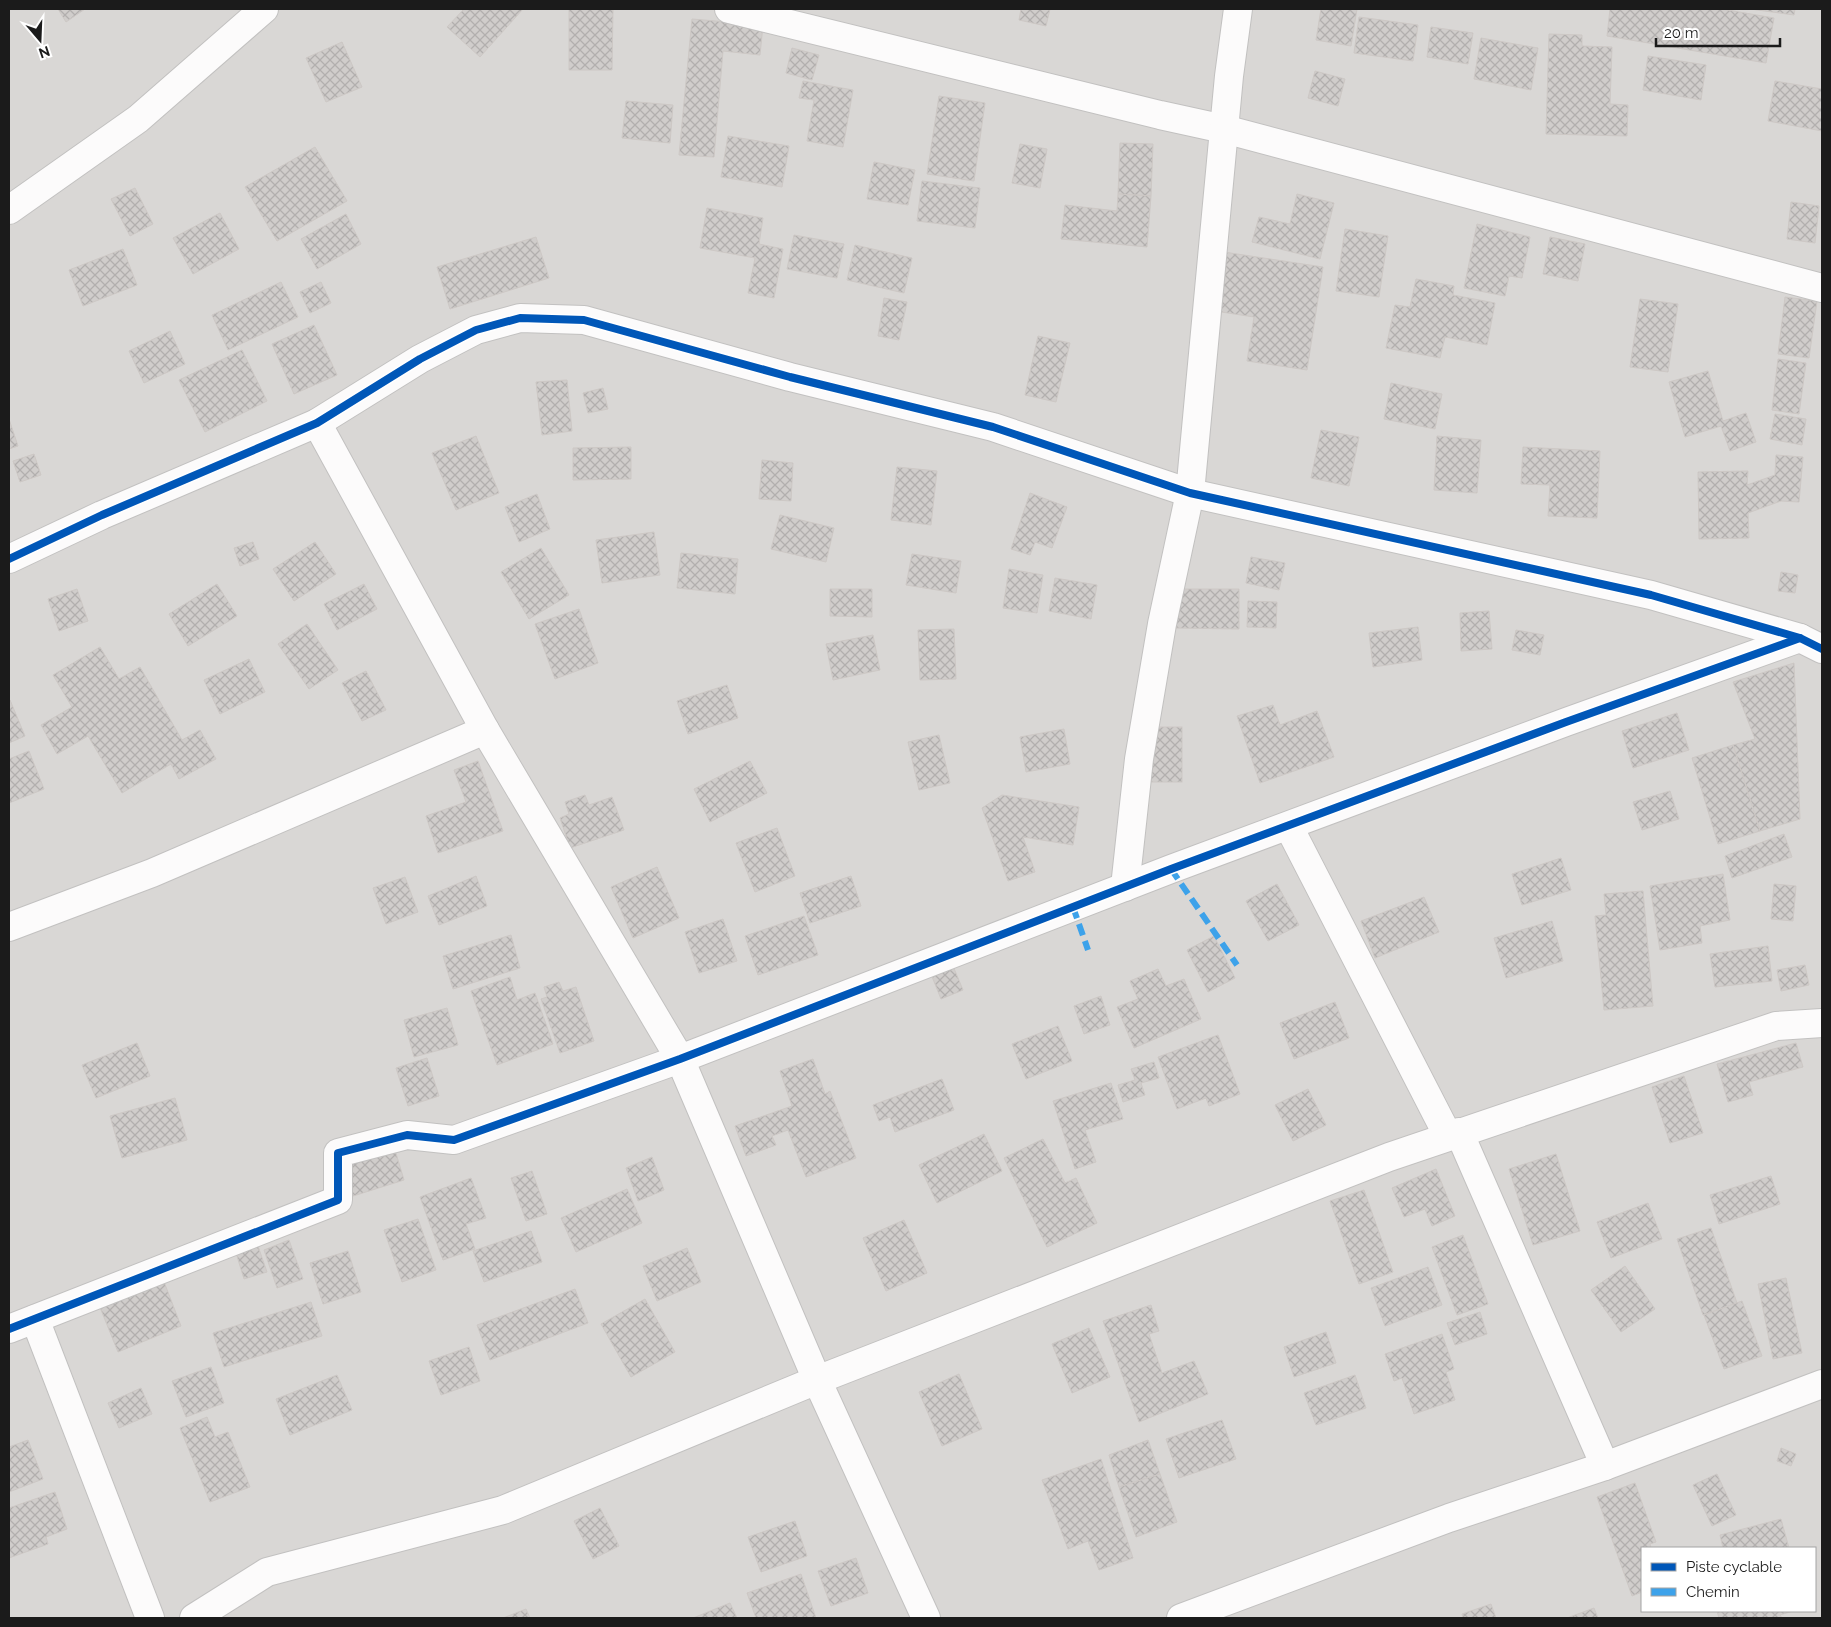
<svg xmlns="http://www.w3.org/2000/svg" width="1831" height="1627" font-family="Raleway,sans-serif">
<defs>
<pattern id="building-cross-hatch" width="8" height="8" patternUnits="userSpaceOnUse" patternTransform="scale(1.25)"><rect width="8" height="8" fill="#d0cdcb"/><path d="M0 0l8 8M0 8l8-8" fill="none" stroke="#b2afae"/></pattern>
</defs>
<rect width="100%" height="100%" fill="#eae7e4"/>
<!-- residential -->
<path fill="#d9d7d5" fill-rule="evenodd" d="M9 9H1822V1618H9ZM1642 1548H1815V1611H1642Z"/>
<!-- building -->
<g fill="url(#building-cross-hatch)" stroke="#cdc8c5">
<path d="M58 9H85L66 22Z"/>
<path d="M464 9H523L480 57 447 27Z"/>
<path d="M569 9H613L612 70H569Z"/>
<path d="M1021 9H1050L1046 26 1019 20Z"/>
<path d="M1321 9H1357L1351 46 1316 40Z"/>
<path d="M1610 9H1722L1774 18 1766 63 1607 36Z"/>
<path d="M1750 9H1795L1794 15Z"/>
<path d="M1359 17 1418 25 1413 61 1354 53Z"/>
<path d="M692 19 763 25 760 55 723 51 714 157 679 155Z"/>
<path d="M1431 27 1473 33 1468 64 1427 57Z"/>
<path d="M1549 34 1582 35V46L1612 47 1610 104 1628 105 1627 136 1546 134Z"/>
<path d="M1481 38 1538 48 1531 90 1474 79Z"/>
<path d="M342 42 362 87 326 102 306 58Z"/>
<path d="M792 48 819 55 812 80 786 73Z"/>
<path d="M1648 56 1706 65 1701 100 1643 90Z"/>
<path d="M1315 71 1345 79 1338 106 1308 98Z"/>
<path d="M803 81 853 90 843 147 807 141 814 100 799 98Z"/>
<path d="M1775 81 1822 89V131L1768 121Z"/>
<path d="M939 96 985 103 974 181 927 174Z"/>
<path d="M626 101 673 105 670 143 622 138Z"/>
<path d="M728 136 789 146 782 187 721 177Z"/>
<path d="M1120 143 1153 144 1151 196 1118 194Z"/>
<path d="M1020 144 1047 149 1040 188 1012 183Z"/>
<path d="M315 147 347 201 277 241 245 187Z"/>
<path d="M874 162 915 170 908 205 867 199Z"/>
<path d="M922 181 980 188 975 228 917 221Z"/>
<path d="M135 188 153 224 130 236 111 199Z"/>
<path d="M1118 194 1151 196 1147 247 1061 239 1065 205 1117 211Z"/>
<path d="M1297 194 1334 203 1320 259 1252 242 1259 217 1290 224Z"/>
<path d="M1791 202 1819 206 1815 243 1787 239Z"/>
<path d="M707 208 763 218 759 244 783 249 774 298 748 293 755 258 700 248Z"/>
<path d="M220 213 239 249 193 274 173 238Z"/>
<path d="M346 214 361 244 317 269 301 239Z"/>
<path d="M1477 224 1530 237 1522 278 1509 276 1505 296 1464 288Z"/>
<path d="M1345 229 1388 236 1379 297 1336 291Z"/>
<path d="M794 235 844 244 837 278 787 269Z"/>
<path d="M536 237 549 278 450 309 437 267Z"/>
<path d="M1550 237 1585 244 1578 281 1543 274Z"/>
<path d="M855 245 912 258 904 293 847 280Z"/>
<path d="M123 249 137 285 83 306 69 270Z"/>
<path d="M1224 252 1323 267 1307 370 1247 361 1254 317 1215 311Z"/>
<path d="M1416 279 1454 286 1453 295 1495 303 1487 345 1445 337 1440 358 1386 348 1395 305 1410 307Z"/>
<path d="M281 282 298 317 228 350 212 315Z"/>
<path d="M321 282 331 303 310 313 300 292Z"/>
<path d="M1785 297 1817 301 1809 358 1778 354Z"/>
<path d="M884 298 907 302 899 340 878 336Z"/>
<path d="M1640 299 1678 304 1668 372 1630 367Z"/>
<path d="M314 325 337 375 294 394 272 344Z"/>
<path d="M170 331 185 364 144 383 129 351Z"/>
<path d="M1038 336 1070 343 1056 402 1025 395Z"/>
<path d="M242 350 267 401 205 432 179 380Z"/>
<path d="M1778 359 1806 363 1799 414 1772 410Z"/>
<path d="M1708 371 1723 421 1746 413 1756 442 1730 451 1721 426 1685 437 1669 382Z"/>
<path d="M567 380 572 431 542 435 536 382Z"/>
<path d="M1391 383 1442 394 1435 429 1384 419Z"/>
<path d="M603 388 608 409 588 413 583 393Z"/>
<path d="M1775 414 1806 419 1802 445 1770 439Z"/>
<path d="M9 419 18 446 9 449Z"/>
<path d="M1321 430 1359 437 1349 486 1311 478Z"/>
<path d="M476 436 499 493 456 510 432 453Z"/>
<path d="M1437 436 1481 440 1477 493 1434 490Z"/>
<path d="M631 447V479L573 480V448Z"/>
<path d="M1523 447 1600 451 1597 518 1548 516 1550 485 1521 484Z"/>
<path d="M34 454 41 475 20 482 13 461Z"/>
<path d="M1776 455 1803 457 1799 502 1781 501 1748 513 1749 538 1699 539 1698 472 1748 471 1747 485 1775 475Z"/>
<path d="M762 460 793 463 791 501 759 499Z"/>
<path d="M897 467 937 471 931 525 891 520Z"/>
<path d="M1030 493 1067 507 1052 548 1035 542 1030 555 1011 549Z"/>
<path d="M537 494 550 529 519 542 505 507Z"/>
<path d="M780 515 834 528 826 562 771 549Z"/>
<path d="M654 532 660 575 602 583 596 540Z"/>
<path d="M253 542 259 559 240 566 234 548Z"/>
<path d="M315 542 336 574 294 601 273 569Z"/>
<path d="M541 548 569 595 529 619 501 572Z"/>
<path d="M681 553 738 559 735 594 677 588Z"/>
<path d="M912 554 961 561 956 593 906 585Z"/>
<path d="M1251 557 1285 563 1279 590 1246 583Z"/>
<path d="M1009 569 1043 575 1037 613 1003 608Z"/>
<path d="M1781 572 1798 575 1795 593 1778 591Z"/>
<path d="M1055 578 1097 585 1091 619 1049 611Z"/>
<path d="M217 584 237 616 188 646 169 614Z"/>
<path d="M364 584 377 609 337 630 324 604Z"/>
<path d="M77 589 88 621 59 631 48 599Z"/>
<path d="M830 589H872V617L830 616Z"/>
<path d="M1177 589H1239V629L1176 628Z"/>
<path d="M1248 601 1277 602 1276 628 1247 627Z"/>
<path d="M579 609 598 663 555 679 535 624Z"/>
<path d="M1489 611 1492 649 1461 651 1460 613Z"/>
<path d="M307 624 338 670 309 689 278 644Z"/>
<path d="M1418 627 1422 660 1373 667 1369 633Z"/>
<path d="M954 629 956 679 920 680 918 630Z"/>
<path d="M1516 630 1544 635 1540 655 1512 650Z"/>
<path d="M873 635 880 670 833 680 826 644Z"/>
<path d="M100 647 119 679 140 667 182 740 200 730 216 759 179 779 171 764 122 793 88 736 57 754 41 725 72 707 53 675Z"/>
<path d="M249 659 265 692 220 714 204 680Z"/>
<path d="M1794 663 1800 819 1760 831 1733 745 1755 739 1733 682Z"/>
<path d="M366 671 386 710 362 721 342 683Z"/>
<path d="M727 685 738 718 688 734 677 701Z"/>
<path d="M10 700 25 736 9 743V701Z"/>
<path d="M1273 705 1280 725 1317 711 1334 757 1260 783 1237 716Z"/>
<path d="M1677 713 1689 750 1633 768 1622 731Z"/>
<rect x="1151" y="727" width="31" height="55"/>
<path d="M1064 729 1070 764 1026 772 1020 737Z"/>
<path d="M939 735 950 783 919 790 908 742Z"/>
<path d="M1733 745 1760 831 1718 844 1692 758Z"/>
<path d="M29 751 44 789 9 803V759Z"/>
<path d="M478 761 503 831 438 853 426 816 466 802 454 770Z"/>
<path d="M750 761 767 793 710 822 694 789Z"/>
<path d="M1670 791 1679 819 1642 830 1633 802Z"/>
<path d="M585 795 589 805 612 797 624 830 570 848 560 818 569 814 565 802Z"/>
<path d="M1002 795 1079 807 1073 845 1023 837 1035 872 1008 881 982 808Z"/>
<path d="M777 828 795 876 755 892 736 843Z"/>
<path d="M1784 834 1792 857 1732 878 1725 856Z"/>
<path d="M1561 858 1571 890 1522 905 1512 874Z"/>
<path d="M657 867 679 918 633 938 611 887Z"/>
<path d="M1723 874 1730 920 1700 926 1702 943 1660 950 1650 886Z"/>
<path d="M476 876 487 906 439 925 428 896Z"/>
<path d="M851 876 861 906 810 923 800 893Z"/>
<path d="M405 877 418 912 386 924 373 888Z"/>
<path d="M1277 884 1299 925 1268 941 1246 901Z"/>
<path d="M1774 884 1796 886 1793 921 1771 919Z"/>
<path d="M1643 891 1653 1006 1604 1010 1595 916 1606 915 1604 894Z"/>
<path d="M1424 897 1439 932 1375 958 1361 921Z"/>
<path d="M804 916 818 955 758 975 745 936Z"/>
<path d="M723 919 737 961 699 973 685 932Z"/>
<path d="M1552 921 1563 961 1506 978 1494 938Z"/>
<path d="M511 935 520 968 453 989 443 956Z"/>
<path d="M1214 936 1235 978 1208 992 1187 950Z"/>
<path d="M1768 946 1772 981 1715 987 1710 954Z"/>
<path d="M1805 965 1809 985 1781 991 1777 970Z"/>
<path d="M953 966 963 990 941 999 931 974Z"/>
<path d="M1158 969 1166 986 1184 979 1201 1019 1134 1048 1117 1007 1138 999 1130 981Z"/>
<path d="M510 977 517 1000 535 993 553 1044 497 1065 471 991Z"/>
<path d="M559 982 563 991 576 987 594 1041 560 1053 541 999 547 997 544 987Z"/>
<path d="M1101 996 1110 1025 1084 1034 1074 1006Z"/>
<path d="M1335 1002 1349 1038 1294 1059 1280 1023Z"/>
<path d="M447 1008 458 1045 414 1057 404 1020Z"/>
<path d="M1058 1026 1072 1061 1026 1079 1012 1044Z"/>
<path d="M1218 1035 1240 1094 1209 1106 1206 1098 1177 1109 1158 1057Z"/>
<path d="M137 1043 150 1076 96 1098 82 1065Z"/>
<path d="M1796 1043 1803 1067 1749 1082 1753 1095 1728 1102 1717 1064Z"/>
<path d="M427 1058 439 1096 408 1106 396 1068Z"/>
<path d="M813 1059 825 1094 830 1091 856 1158 806 1177 788 1130 772 1136 776 1145 746 1156 735 1126 792 1106 780 1071Z"/>
<path d="M1154 1062 1159 1078 1141 1083 1145 1095 1123 1102 1118 1085 1135 1080 1131 1069Z"/>
<path d="M1684 1076 1703 1133 1670 1143 1652 1087Z"/>
<path d="M942 1079 954 1110 895 1132 890 1117 879 1121 873 1105Z"/>
<path d="M1111 1083 1123 1119 1085 1130 1096 1162 1075 1169 1053 1101Z"/>
<path d="M1308 1089 1326 1125 1293 1141 1275 1105Z"/>
<path d="M175 1098 187 1140 122 1158 110 1116Z"/>
<path d="M984 1134 1002 1171 937 1203 919 1165Z"/>
<path d="M1043 1139 1065 1183 1076 1178 1097 1223 1047 1247 1004 1158Z"/>
<path d="M395 1150 404 1180 350 1197 340 1168Z"/>
<path d="M1556 1154 1580 1231 1533 1245 1509 1169Z"/>
<path d="M652 1157 664 1190 638 1201 626 1168Z"/>
<path d="M1436 1169 1455 1216 1432 1226 1425 1209 1404 1217 1392 1188Z"/>
<path d="M532 1171 547 1214 526 1221 511 1178Z"/>
<path d="M1771 1176 1780 1204 1719 1224 1710 1195Z"/>
<path d="M471 1178 486 1218 466 1224 475 1249 443 1260 420 1197Z"/>
<path d="M627 1189 642 1223 576 1252 561 1218Z"/>
<path d="M1364 1190 1393 1272 1359 1284 1330 1201Z"/>
<path d="M1648 1203 1662 1239 1611 1258 1597 1222Z"/>
<path d="M418 1219 436 1270 402 1282 384 1230Z"/>
<path d="M904 1220 927 1273 886 1291 863 1238Z"/>
<path d="M1711 1228 1737 1303 1703 1315 1677 1239Z"/>
<path d="M531 1231 542 1262 484 1282 473 1251Z"/>
<path d="M1463 1235 1488 1304 1457 1315 1432 1247Z"/>
<path d="M289 1240 303 1279 277 1288 264 1250Z"/>
<path d="M258 1246 267 1272 244 1279 236 1253Z"/>
<path d="M687 1248 701 1282 657 1301 643 1266Z"/>
<path d="M348 1251 361 1292 323 1304 310 1263Z"/>
<path d="M1625 1266 1655 1309 1621 1332 1591 1290Z"/>
<path d="M1428 1267 1442 1305 1385 1326 1371 1288Z"/>
<path d="M161 1274 181 1326 118 1352 97 1300Z"/>
<path d="M1786 1278 1802 1353 1773 1359 1758 1284Z"/>
<path d="M575 1289 588 1323 490 1360 477 1325Z"/>
<path d="M645 1299 675 1352 631 1377 601 1324Z"/>
<path d="M1742 1301 1762 1356 1724 1369 1704 1315Z"/>
<path d="M311 1302 322 1336 224 1367 213 1333Z"/>
<path d="M1151 1305 1159 1331 1149 1334 1162 1373 1194 1361 1208 1394 1139 1422 1103 1321Z"/>
<path d="M1480 1312 1487 1334 1455 1345 1447 1323Z"/>
<path d="M1089 1328 1110 1377 1072 1393 1052 1344Z"/>
<path d="M1326 1332 1336 1363 1294 1377 1284 1347Z"/>
<path d="M1442 1334 1454 1369 1446 1372 1455 1400 1414 1414 1402 1378 1394 1381 1385 1354Z"/>
<path d="M469 1347 480 1381 441 1395 429 1361Z"/>
<path d="M211 1367 224 1403 186 1417 172 1381Z"/>
<path d="M959 1374 982 1429 942 1446 919 1392Z"/>
<path d="M337 1375 352 1410 290 1435 276 1399Z"/>
<path d="M1355 1375 1366 1408 1316 1425 1304 1393Z"/>
<path d="M141 1388 152 1414 119 1428 108 1403Z"/>
<path d="M207 1417 215 1437 228 1432 250 1487 210 1502 180 1428Z"/>
<path d="M1222 1420 1236 1459 1179 1478 1166 1439Z"/>
<path d="M28 1440 43 1479 9 1492V1447Z"/>
<path d="M1148 1440 1160 1474 1119 1487 1109 1455Z"/>
<path d="M1781 1448 1796 1454 1791 1466 1777 1461Z"/>
<path d="M1101 1459 1133 1558 1099 1570 1088 1541 1068 1549 1042 1480Z"/>
<path d="M1160 1474 1177 1522 1136 1537 1119 1487Z"/>
<path d="M1717 1474 1736 1515 1712 1526 1693 1485Z"/>
<path d="M1635 1483 1656 1542 1650 1544 1651 1548H1642V1592L1632 1596 1597 1497Z"/>
<path d="M55 1492 67 1529 46 1537 48 1544 9 1558V1508Z"/>
<path d="M600 1508 619 1546 593 1559 574 1521Z"/>
<path d="M1781 1519 1789 1548H1723L1720 1535Z"/>
<path d="M795 1521 807 1556 761 1572 748 1537Z"/>
<path d="M856 1558 868 1593 831 1606 818 1571Z"/>
<path d="M801 1574 816 1618H756L747 1593Z"/>
<path d="M730 1603 737 1618H693Z"/>
<path d="M1491 1604 1496 1618H1463L1462 1614Z"/>
<path d="M1594 1608 1598 1618H1567Z"/>
<path d="M526 1609 530 1618H503Z"/>
<path d="M1717 1611H1793L1780 1615 1782 1618H1719Z"/>
</g>
<g fill="none" stroke-linecap="round" stroke-linejoin="round">
<defs>
<g id="minor">
<path d="M729 9 1160 115 1224 129 1822 288"/>
<path d="M9 210 138 119 264 9"/>
<path d="M317 423 485 730 680 1059 817 1380 926 1618"/>
<path d="M9 559 102 515 317 423 420 359 476 330 520 318 584 320 790 377 993 427 1190 493 1651 595 1800 638 1822 649"/>
<path d="M1289 827 1448 1136"/>
<path d="M1125 887 1139 759 1162 624 1190 493 1229 76 1238 9"/>
<path d="M9 927 152 873 485 730"/>
<path d="M1459 1132 1605 1466"/>
<path d="M35 1319 150 1618"/>
<path d="M9 1329 338 1200V1153L407 1135 454 1140 680 1059 1171 869 1566 722 1800 638"/>
<path d="M194 1618 267 1572 503 1510 817 1380 1389 1157 1776 1026 1822 1023"/>
<path d="M1181 1618 1449 1518 1605 1466 1822 1384"/>
</g>
</defs>
<!-- minor casing -->
<use href="#minor" stroke="#c2c1c0" stroke-width="30"/>
<!-- minor -->
<use href="#minor" stroke="#fcfbfb" stroke-width="28"/>
<!-- quiet -->
<g stroke="#3da2ea" stroke-width="6" stroke-dasharray="12 6" stroke-linecap="butt">
<path d="M1171 869 1237 965"/>
<path d="M1073 907 1088 950"/>
</g>
<defs>
<g id="cycleway">
<path d="M9 559 102 515 317 423 420 359 476 330 520 318 584 320 790 377 993 427 1190 493 1651 595 1800 638 1822 649"/>
<path d="M9 1329 338 1200V1153L407 1135 454 1140 680 1059 1171 869 1566 722 1800 638"/>
</g>
</defs>
<!-- cycleway casing -->
<use href="#cycleway" stroke="#fff" stroke-width="11"/>
<!-- cycleway -->
<use href="#cycleway" stroke="#0057b8" stroke-width="8"/>
</g>
<!-- border -->
<rect width="1831" height="1627" fill="none" stroke="#1b1b1b" stroke-width="20"/>
<!-- legend -->
<rect x="1641" y="1547" width="175" height="65" fill="#ffffff" stroke="#a4a4a4"/>
<rect x="1651" y="1563" width="25" height="8" fill="#0057b8" stroke="#a4a4a4"/>
<text x="1686" y="1572" font-size="15" fill="#1b1b1b">Piste cyclable</text>
<rect x="1651" y="1588" width="25" height="8" fill="#3da2ea" stroke="#a4a4a4"/>
<text x="1686" y="1597" font-size="15" fill="#1b1b1b">Chemin</text>
<!-- north arrow -->
<g transform="translate(40 40) rotate(161)" stroke="#ffffff" stroke-width="4" paint-order="stroke">
<path d="M0-4L9 19L0 12L-9 19Z" fill="#1b1b1b"/>
<text y="-8" font-size="14" font-weight="bold" text-anchor="middle" fill="#1b1b1b">N</text>
</g>
<!-- scale -->
<path d="M1656 38v8h124v-8" fill="none" stroke="#1b1b1b" stroke-width="2.5"/>
<text x="1664" y="38" font-size="15" fill="#1b1b1b" stroke="#ffffff" stroke-width="4" paint-order="stroke">20 m</text>
</svg>
